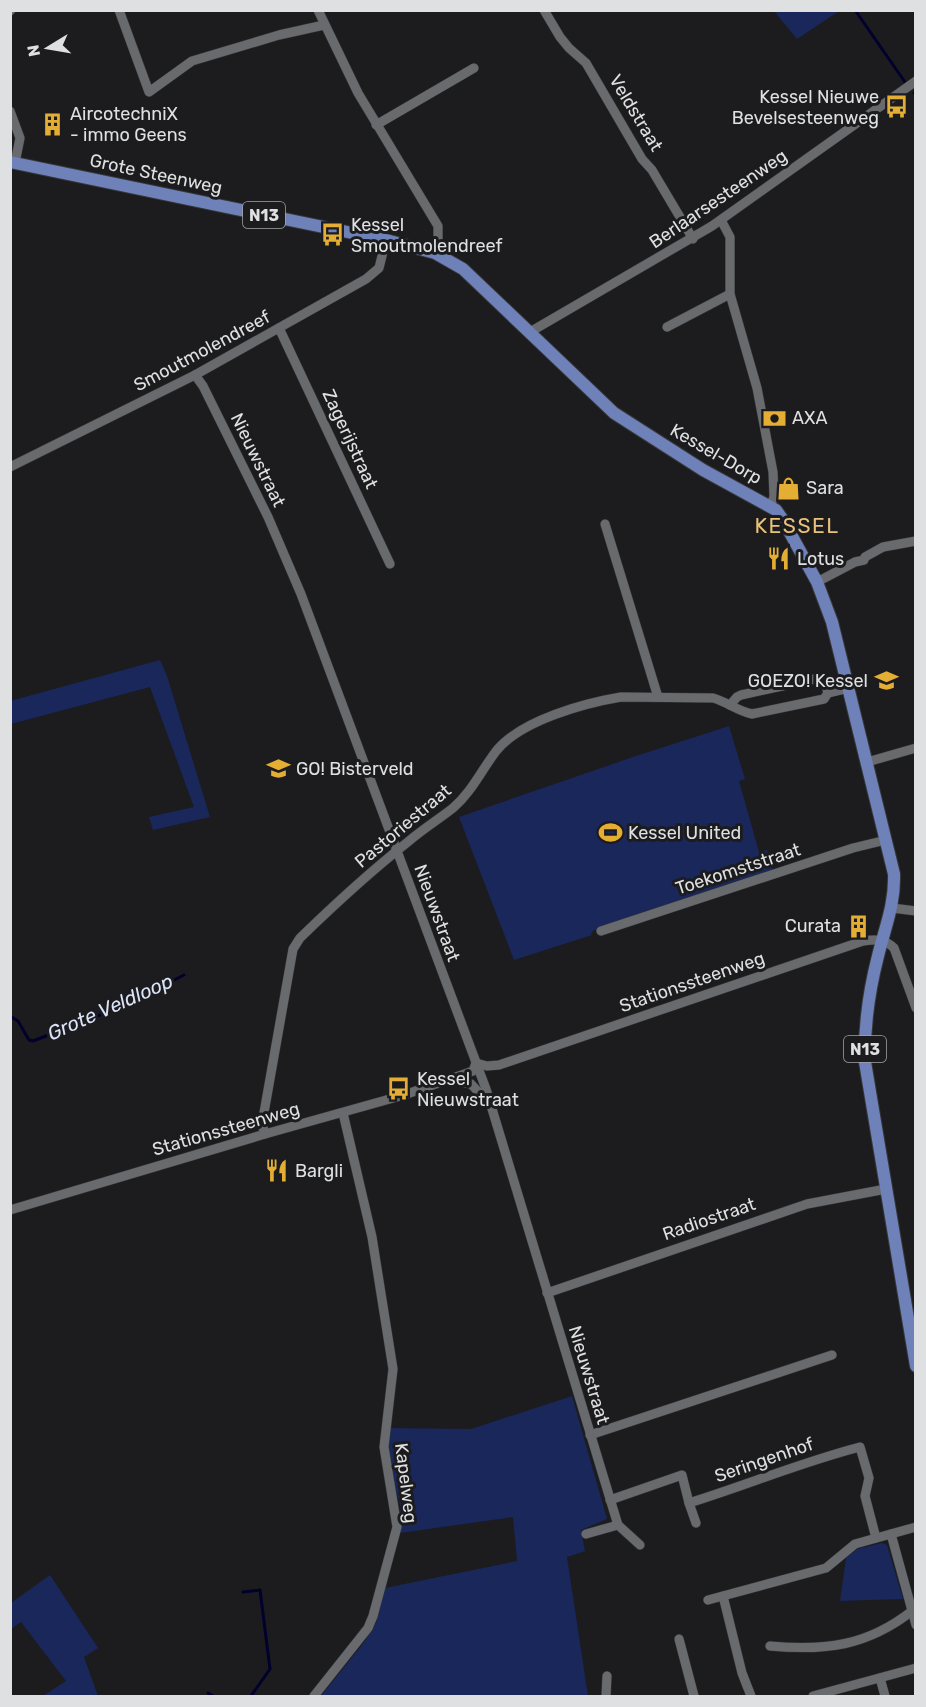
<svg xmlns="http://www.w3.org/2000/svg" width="926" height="1707" font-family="Rubik,sans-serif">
<rect width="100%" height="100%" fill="#1c1c1e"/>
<!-- green -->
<g fill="#19275b">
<path d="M774 11H839L797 39Z"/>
<path d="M160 660 167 676 210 817 153 830 149 817 194 807 150 687 11 724 10 701Z"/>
<path d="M729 726 745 779 739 781 759 852 767 850 774 873 594 930 591 933 592 935 514 960 459 817 636 756Z"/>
<path d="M572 1396 607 1519 581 1530 585 1551 567 1557 588 1696H321L365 1641 376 1623 385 1588 517 1561 513 1517 400 1533V1504L393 1480 387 1441 388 1428 471 1429Z"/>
<path d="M882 1543 887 1545 903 1599 840 1601 846 1558 857 1549Z"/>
<path d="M50 1575 98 1648 84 1657 98 1696H43L66 1681 21 1622 11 1629V1603Z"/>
</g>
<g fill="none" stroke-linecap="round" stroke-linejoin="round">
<!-- stream -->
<g stroke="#02002c" stroke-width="3">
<path d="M855 10 907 85"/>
<path d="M914 93 916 94"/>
<path d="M10 1016 18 1021 29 1040 33 1041 123 1006 184 975"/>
<path d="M243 1592 260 1590 270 1669 251 1696"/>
<path d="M208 1693 213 1696"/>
</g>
<defs>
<g id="minor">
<path d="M119 10 149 92 192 61 279 35 324 25"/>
<path d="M318 10 358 93 438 226V244L435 253"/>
<path d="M544 10 560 37 569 48 586 63 642 159 652 170 693 239"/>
<path d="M10 11 11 10"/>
<path d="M10 111 20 138 15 163"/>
<path d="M376 125 474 68"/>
<path d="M721 220 730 237V294L757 388 773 472 774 497 770 506"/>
<path d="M667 327 730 294"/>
<path d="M279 328 390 564"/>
<path d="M530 332 712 226 916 81"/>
<path d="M195 375 203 386 268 517 301 594 486 1089 618 1525 640 1545"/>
<path d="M10 467 195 375 366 279 379 268 386 240"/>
<path d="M605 524 658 697"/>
<path d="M817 582 855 562 864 560 865 557 883 547 916 541"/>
<path d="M730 705 737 697 741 695 819 678 825 682 828 693"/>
<path d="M867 762 916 748"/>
<path d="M892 908 916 911"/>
<path d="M601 931 853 848 886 840"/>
<path d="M476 1063 487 1066 499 1065 863 941C875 939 885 939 894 948L916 1008"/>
<path d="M453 1080 471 1084 486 1100"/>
<path d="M265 1134 262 1124 293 949 300 938C335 904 371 871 409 841 423 829 439 819 453 808 472 792 482 769 497 750 522 720 585 703 621 697L713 698C727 702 738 711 752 714L824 699 828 693 849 688"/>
<path d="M10 1210 265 1134 404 1095 473 1071 476 1063"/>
<path d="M547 1293 807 1204 886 1189"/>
<path d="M590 1435 832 1355"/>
<path d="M610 1500 682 1475 689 1503C747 1485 802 1462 860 1447L869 1478 865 1496 876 1538"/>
<path d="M689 1503 696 1523"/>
<path d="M586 1534 618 1525"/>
<path d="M891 1534 916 1625"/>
<path d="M723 1596 742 1673 751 1696"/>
<path d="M708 1600 826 1568 855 1544 916 1527"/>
<path d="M679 1639 694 1696"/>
<path d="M770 1646C826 1651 867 1646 912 1611"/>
<path d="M880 1678 885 1696"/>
<path d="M314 1696 368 1628 373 1616 397 1527 384 1447 393 1369 372 1237 343 1113"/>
<path d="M606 1696 607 1676"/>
<path d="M813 1696 916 1668"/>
</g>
<path id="major" d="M10 162 386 240 435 253 463 269 614 413 703 470 776 510 783 520 817 582 832 622 894 874C895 905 885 927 878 956 869 991 864 1025 865 1062L916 1366"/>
</defs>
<!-- minor casing -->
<use href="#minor" stroke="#363738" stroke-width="10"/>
<!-- major casing -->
<use href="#major" stroke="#363738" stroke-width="14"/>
<!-- minor -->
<use href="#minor" stroke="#696a6d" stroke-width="9"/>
<!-- major -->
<use href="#major" stroke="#6e81b9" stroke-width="12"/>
</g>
<!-- icons -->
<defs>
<symbol id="bus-bare" viewBox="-9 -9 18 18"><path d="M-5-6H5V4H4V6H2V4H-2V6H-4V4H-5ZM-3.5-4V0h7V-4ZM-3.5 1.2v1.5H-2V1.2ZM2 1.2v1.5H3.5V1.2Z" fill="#e4ae35" stroke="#1c1c1e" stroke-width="2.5" paint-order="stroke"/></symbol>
<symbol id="building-bare" viewBox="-9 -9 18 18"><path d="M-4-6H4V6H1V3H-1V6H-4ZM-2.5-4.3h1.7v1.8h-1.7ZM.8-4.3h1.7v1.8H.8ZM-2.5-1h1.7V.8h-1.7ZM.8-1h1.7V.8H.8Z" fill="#e4ae35" stroke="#1c1c1e" stroke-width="2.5" paint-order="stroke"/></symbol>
<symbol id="bank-bare" viewBox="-9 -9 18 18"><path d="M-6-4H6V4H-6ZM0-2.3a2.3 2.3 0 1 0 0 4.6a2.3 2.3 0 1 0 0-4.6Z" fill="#e4ae35" stroke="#1c1c1e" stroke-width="2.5" paint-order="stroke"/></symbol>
<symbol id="shop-bare" viewBox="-9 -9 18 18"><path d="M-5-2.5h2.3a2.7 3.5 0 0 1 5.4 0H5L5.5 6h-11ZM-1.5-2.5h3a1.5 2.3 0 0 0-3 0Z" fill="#e4ae35" stroke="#1c1c1e" stroke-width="2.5" paint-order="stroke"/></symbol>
<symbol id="restaurant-bare" viewBox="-9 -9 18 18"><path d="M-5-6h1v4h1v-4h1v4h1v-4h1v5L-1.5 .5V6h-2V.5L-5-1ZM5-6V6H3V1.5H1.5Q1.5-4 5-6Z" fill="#e4ae35" stroke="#1c1c1e" stroke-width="2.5" paint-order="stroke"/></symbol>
<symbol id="school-bare" viewBox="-9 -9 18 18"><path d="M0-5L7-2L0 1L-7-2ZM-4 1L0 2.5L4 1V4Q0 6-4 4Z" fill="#e4ae35" stroke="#1c1c1e" stroke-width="2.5" paint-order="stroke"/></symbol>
<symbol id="stadium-bare" viewBox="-9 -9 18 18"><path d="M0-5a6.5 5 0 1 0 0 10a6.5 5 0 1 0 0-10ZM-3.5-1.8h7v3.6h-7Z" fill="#e4ae35" stroke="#1c1c1e" stroke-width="2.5" paint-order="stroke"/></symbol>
</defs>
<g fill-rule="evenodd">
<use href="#bus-bare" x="880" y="90" width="33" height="33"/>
<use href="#building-bare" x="36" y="108" width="33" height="33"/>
<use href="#bus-bare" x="316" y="218" width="33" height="33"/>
<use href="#bank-bare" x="758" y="402" width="33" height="33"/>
<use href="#shop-bare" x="772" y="472" width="33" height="33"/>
<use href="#restaurant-bare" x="762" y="542" width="33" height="33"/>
<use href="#school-bare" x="870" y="664" width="33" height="33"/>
<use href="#school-bare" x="262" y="752" width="33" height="33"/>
<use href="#stadium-bare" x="594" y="816" width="33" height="33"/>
<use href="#building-bare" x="842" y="910" width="33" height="33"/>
<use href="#bus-bare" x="382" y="1072" width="33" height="33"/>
<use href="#restaurant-bare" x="260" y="1154" width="33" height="33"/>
</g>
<g text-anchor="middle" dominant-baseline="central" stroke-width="6" stroke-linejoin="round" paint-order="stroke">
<!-- shield labels -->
<g fill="#1c1c1e" stroke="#a4a5a6" stroke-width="1.5">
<rect x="243" y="202" width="42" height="26" rx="4.5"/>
<rect x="844" y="1036" width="42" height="26" rx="4.5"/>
</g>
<g font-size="16" font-weight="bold" fill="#dfe0e1">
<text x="264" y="215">N13</text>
<text x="865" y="1049">N13</text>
</g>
<!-- poi labels -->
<g font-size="18" fill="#dfe0e1" stroke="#1c1c1e" text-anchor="start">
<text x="879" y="97" text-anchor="end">Kessel Nieuwe<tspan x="879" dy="21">Bevelsesteenweg</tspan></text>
<text x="70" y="114">AircotechniX<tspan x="70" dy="21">- immo Geens</tspan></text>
<text x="351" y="225">Kessel<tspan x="351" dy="21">Smoutmolendreef</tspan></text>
<text x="792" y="418">AXA</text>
<text x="806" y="488">Sara</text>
<text x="797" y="559">Lotus</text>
<text x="868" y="681" text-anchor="end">GOEZO! Kessel</text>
<text x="296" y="769">GO! Bisterveld</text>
<text x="628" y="833">Kessel United</text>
<text x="841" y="926" text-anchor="end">Curata</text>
<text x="417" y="1079">Kessel<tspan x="417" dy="21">Nieuwstraat</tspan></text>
<text x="295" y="1171">Bargli</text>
</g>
<!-- street labels -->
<g font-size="18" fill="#dfe0e1" stroke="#1c1c1e">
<text transform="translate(636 113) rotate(59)">Veldstraat</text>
<text transform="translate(156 174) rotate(12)">Grote Steenweg</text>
<text transform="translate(718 199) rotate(-34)">Berlaarsesteenweg</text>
<text transform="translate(202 351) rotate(-28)">Smoutmolendreef</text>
<text transform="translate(350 439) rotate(65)">Zagerijstraat</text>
<text transform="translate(716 454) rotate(30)">Kessel-Dorp</text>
<text transform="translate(258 460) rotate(64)">Nieuwstraat</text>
<text transform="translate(403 826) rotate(-40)">Pastoriestraat</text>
<text transform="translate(738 869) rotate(-18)">Toekomststraat</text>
<text transform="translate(437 913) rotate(70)">Nieuwstraat</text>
<text transform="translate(692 982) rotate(-19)">Stationssteenweg</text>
<text transform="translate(226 1129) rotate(-16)">Stationssteenweg</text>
<text transform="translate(709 1219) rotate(-19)">Radiostraat</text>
<text transform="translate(589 1375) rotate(73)">Nieuwstraat</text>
<text transform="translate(764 1460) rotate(-19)">Seringenhof</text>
<text transform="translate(406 1483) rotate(83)">Kapelweg</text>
</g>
<!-- water labels -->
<g font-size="20" font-style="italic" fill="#dce4fa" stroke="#1c1c1e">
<text transform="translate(110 1007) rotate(-24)">Grote Veldloop</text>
</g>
<!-- quarter labels -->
<g font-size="21" letter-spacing="1.5" fill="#e8c27a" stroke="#1c1c1e">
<text x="797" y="525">KESSEL</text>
</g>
</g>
<!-- border -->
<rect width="926" height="1707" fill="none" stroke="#dfe0e1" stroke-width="24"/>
<!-- north arrow -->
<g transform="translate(48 48) rotate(259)" stroke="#1c1c1e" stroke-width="4.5" paint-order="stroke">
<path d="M0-4.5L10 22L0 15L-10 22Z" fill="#dfe0e1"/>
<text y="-9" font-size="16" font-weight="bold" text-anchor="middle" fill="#dfe0e1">N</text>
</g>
</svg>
